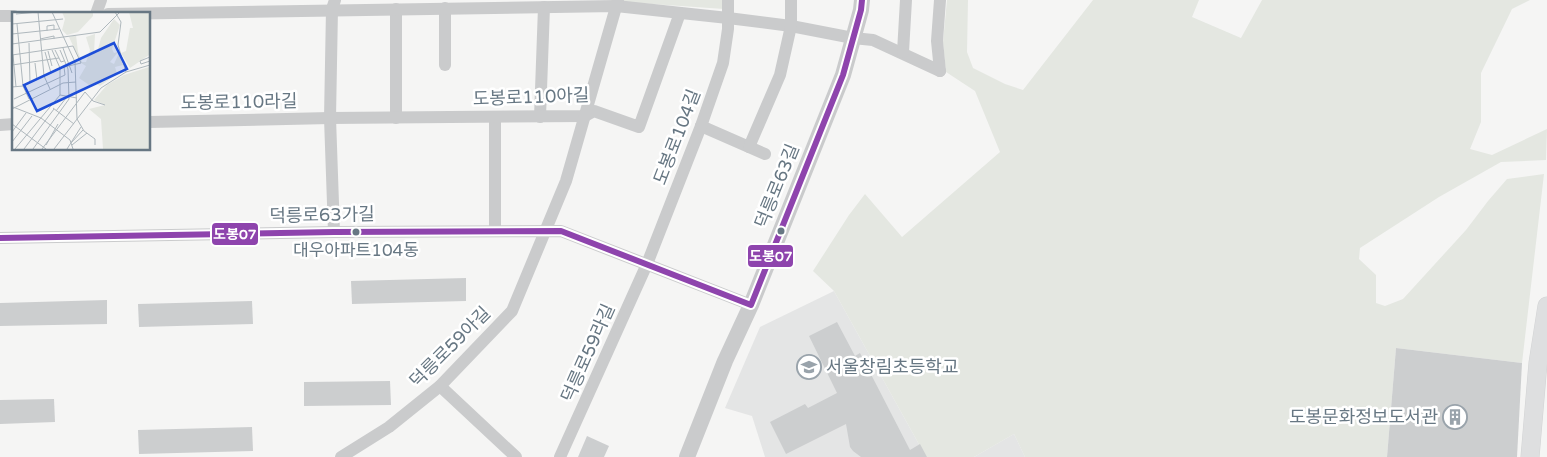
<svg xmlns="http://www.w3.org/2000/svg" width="1547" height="457" font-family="'Varela Round','Noto Sans KR',sans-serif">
<rect width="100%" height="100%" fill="#f5f5f4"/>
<!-- built -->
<g fill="#e4e5e5">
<path d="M834 291 926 457H765L752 416 725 408 760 327Z"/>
<path d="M1014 434 1025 457H974Z"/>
</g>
<!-- green -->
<g fill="#e4e7e1">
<path d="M623 0H724V9L623 2Z"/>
<path d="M947 0H968L967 52 973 68 1005 84 1023 90 1093 0H1199L1192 17 1241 38 1262 0H1530L1512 9 1481 73V122L1470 149 1492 155 1547 129 1546 160 1501 162 1439 197 1360 248 1359 259 1376 275V303L1385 306 1403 299 1466 230 1488 201 1507 179 1544 174 1522 363 1396 348 1387 457H1025L1014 434 974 457H926L834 291 813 271 849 215 865 194 902 237 1000 152 975 91 946 72 943 42Z"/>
</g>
<!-- building -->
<g fill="#cccecf">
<path d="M466 278V301L352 304 351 281Z"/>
<path d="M107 300V324L0 326V303Z"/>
<path d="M252 301 253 324 139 327 138 304Z"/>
<path d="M837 322 855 356 860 353 910 450 920 444 927 457H861L853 451 850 447 846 424 786 454 770 422 805 404 808 408 837 393 809 336Z"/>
<path d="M1396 348 1522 363 1517 457H1387Z"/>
<path d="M390 381 391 405 304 406V382Z"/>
<path d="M54 399 55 422 0 424V400Z"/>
<path d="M252 427 253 451 139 454 138 430Z"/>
<path d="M587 436 609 446 604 457H578Z"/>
</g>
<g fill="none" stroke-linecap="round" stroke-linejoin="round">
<defs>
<path id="secondary" d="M1530 457 1538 363 1547 306"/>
</defs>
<!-- secondary casing -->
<use href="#secondary" stroke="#d2d3d4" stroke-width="19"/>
<!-- minor -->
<g stroke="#cacbcc" stroke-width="12">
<path d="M445 8V65"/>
<path d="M396 9V118"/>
<path d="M96 14 101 0"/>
<path d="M108 14 616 6 728 18 791 26 853 38 873 40 940 71"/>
<path d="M0 16H14"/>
<path d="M903 52 906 0"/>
<path d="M940 71 937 41 940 0"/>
<path d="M495 117V231"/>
<path d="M540 117 544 7"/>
<path d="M149 122 330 118 585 116 594 111 639 127 680 13"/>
<path d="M0 125 14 124"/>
<path d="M701 126 765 154"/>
<path d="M749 147 780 75 791 26V0"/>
<path d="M334 232 330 118 332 9 335 0"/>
<path d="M0 238 334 232 561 231 751 305"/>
<path d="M440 386 516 457"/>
<path d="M341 457 389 427 440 386 512 311 566 181 618 0"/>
<path d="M560 457 647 264 701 126 723 63 728 29V0"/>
</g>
<!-- tertiary -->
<path stroke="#cacbcc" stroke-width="16" d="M687 457 725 361 751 305 843 75 861 10 862 0"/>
<!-- secondary -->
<use href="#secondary" stroke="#dedfe0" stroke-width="18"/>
<defs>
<path id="bus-1" d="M0 238 334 232 561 231 751 305 843 75 861 10 862 0"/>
</defs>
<!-- bus-1 casing -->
<use href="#bus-1" stroke="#fff" stroke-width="10"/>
<!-- bus-1 -->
<use href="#bus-1" stroke="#8e44ad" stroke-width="6"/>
</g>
<!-- icons -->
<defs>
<symbol id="school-ring" viewBox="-11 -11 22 22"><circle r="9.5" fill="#fff" stroke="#99a3ab" stroke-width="1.5"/><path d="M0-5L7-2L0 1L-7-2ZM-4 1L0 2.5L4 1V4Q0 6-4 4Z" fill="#99a3ab"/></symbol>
<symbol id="building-ring" viewBox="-11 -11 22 22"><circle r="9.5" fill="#fff" stroke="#99a3ab" stroke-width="1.5"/><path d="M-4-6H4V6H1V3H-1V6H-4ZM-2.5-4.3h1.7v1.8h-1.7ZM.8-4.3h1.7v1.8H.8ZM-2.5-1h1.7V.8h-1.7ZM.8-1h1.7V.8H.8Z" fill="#99a3ab"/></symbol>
</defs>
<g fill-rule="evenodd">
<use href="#school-ring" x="795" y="353" width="28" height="28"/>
<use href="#building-ring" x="1441" y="403" width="28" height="28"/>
</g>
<!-- markers -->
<g fill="#677783" stroke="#fff" stroke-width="2">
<circle cx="781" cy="231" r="4.5"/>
<circle cx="356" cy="232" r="4.5"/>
</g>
<g text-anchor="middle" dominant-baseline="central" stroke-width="5" stroke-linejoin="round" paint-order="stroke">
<!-- bus labels -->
<g font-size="17" fill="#677783" stroke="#fff">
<text x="356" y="250">대우아파트104동</text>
</g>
<!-- street labels -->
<g font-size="18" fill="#677783" stroke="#fff">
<text transform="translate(531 97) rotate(-2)">도봉로110아길</text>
<text transform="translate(239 102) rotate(-1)">도봉로110라길</text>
<text transform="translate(677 137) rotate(-69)">도봉로104길</text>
<text transform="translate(777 186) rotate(-68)">덕릉로63길</text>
<text transform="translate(322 215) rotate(-1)">덕릉로63가길</text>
<text transform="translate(450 347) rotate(-45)">덕릉로59아길</text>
<text transform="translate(588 353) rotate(-66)">덕릉로59라길</text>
</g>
<!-- poi labels -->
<g font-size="18" fill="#677783" stroke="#fff" text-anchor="start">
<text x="826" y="367">서울창림초등학교</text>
<text x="1438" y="417" text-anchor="end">도봉문화정보도서관</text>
</g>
</g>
<!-- overview -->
<g transform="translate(12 12)">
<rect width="138" height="138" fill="#f5f5f4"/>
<path d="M50 0H81V4L66 20 55 23 50 18 53 7ZM117 0H137V43L118 56 109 41 114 39 118 16H121ZM102 7 108 13 100 37 102 41 106 40 98 50 102 52 107 41 111 53 103 55 105 62 88 74 83 71 80 75 67 66 74 54 69 51 57 25 64 23 66 40 70 50H74L78 38 74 25 83 22 82 41H85L89 26ZM137 55V137H91L89 107 77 97 93 93 82 88 95 73 112 63Z" fill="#e4e7e1"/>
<path fill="none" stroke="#afb8bd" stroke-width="1" d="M40 0 63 50 65 107 72 119 83 127V133M103 0 109 10 106 33 114 60M4 2 26 0 32 64 38 77M0 12 51 7M5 12 11 74 17 87M35 19V14L42 13V17M0 22 47 17M28 27 42 24V27M17 31 18 71M0 32 88 20 108 0M51 36 60 61M43 38 49 50 52 49M36 39 40 54M33 40 39 61M0 43 61 34 69 51 48 56 11 74 0 75M1 43 4 75M138 45 128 49 129 52 138 49M23 51 25 68M0 53 47 46M48 83 65 86M2 87 53 63 52 55M1 95 29 106 58 128 61 137M41 96 62 112M0 97 51 71 64 70M44 99 54 86M0 112 34 137M0 120 14 101M0 130 20 104M59 131 71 118M34 133 46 112M60 133 75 121M3 137 48 83V56L40 38M12 137 42 97M21 137 57 87 56 57 48 38M30 137 73 80 81 89 93 93M42 137 89 76 114 60 138 53M55 137 69 115"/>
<path fill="#1d4ed8" fill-opacity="0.15" stroke="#1d4ed8" stroke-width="2.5" d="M102 31 115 57 25 99 12 73Z"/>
<rect width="138" height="138" fill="none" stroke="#677783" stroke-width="2.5"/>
</g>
<g stroke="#fff" stroke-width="2">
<rect x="211" y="222" width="48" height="24" rx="5" fill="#8e44ad"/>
<rect x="747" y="244" width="47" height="24" rx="5" fill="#8e44ad"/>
</g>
<g font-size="14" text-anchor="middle" font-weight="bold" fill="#fff">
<text x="235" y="239">도봉07</text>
<text x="771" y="261">도봉07</text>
</g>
</svg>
